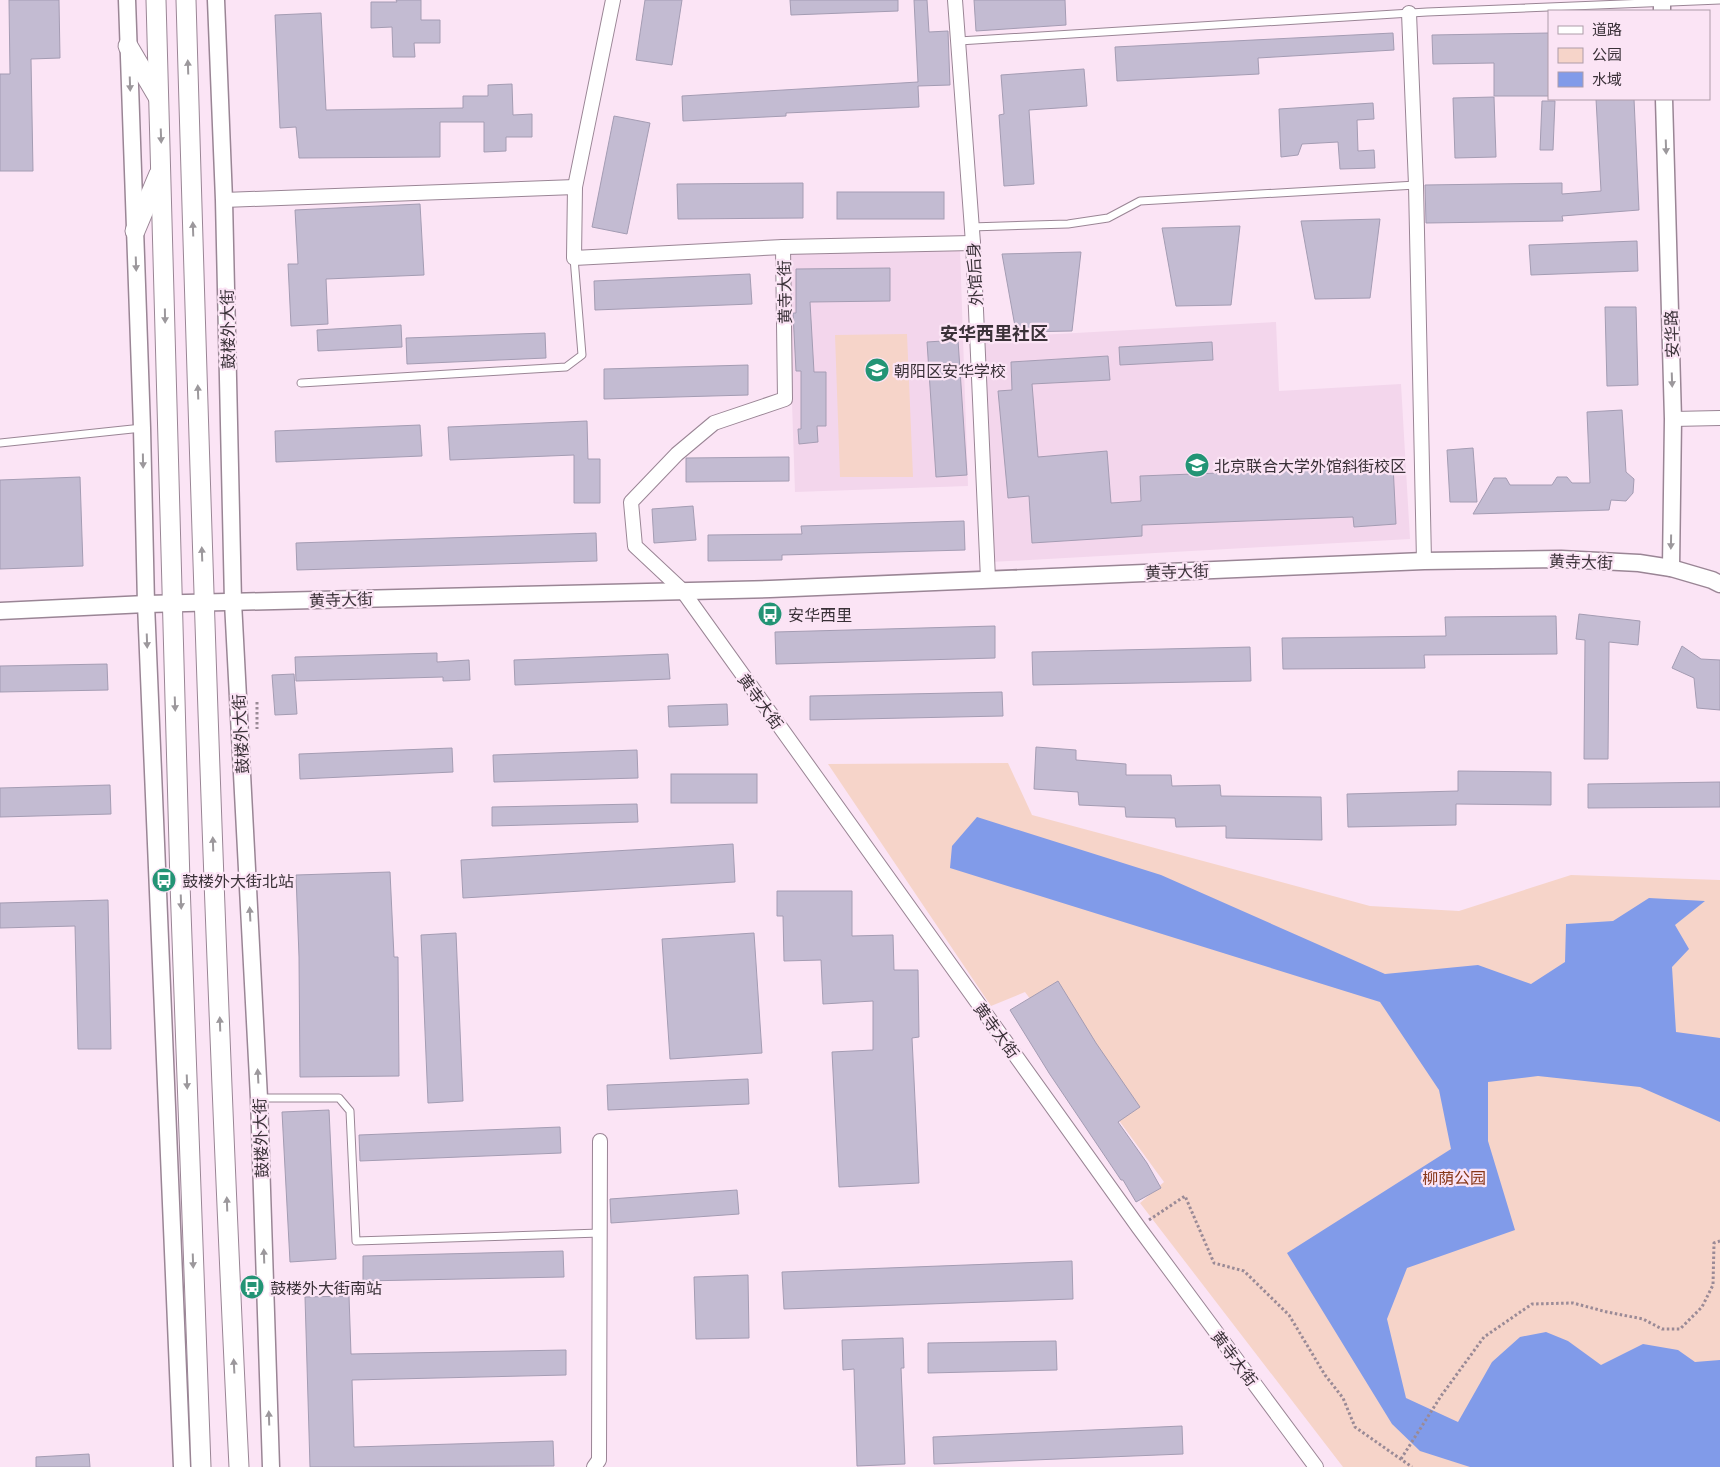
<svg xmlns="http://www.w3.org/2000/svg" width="1720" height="1467" font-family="Lato,'Noto Sans SC',sans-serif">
<rect width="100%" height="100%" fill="#fbe4f5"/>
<!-- built -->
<g fill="#f3d6ec">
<path d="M960 249 968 486 795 492 787 254Z"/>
<path d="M1276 322 1279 391 1401 384 1410 539 991 562 984 338Z"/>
</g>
<!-- green -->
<g fill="#f6d4c9">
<path d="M907 334 913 477H840L835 335Z"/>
<path d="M1008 763 1032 815 1370 906 1459 911 1571 875 1720 880V1467H1343L1140 1203 1164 1182 1025 992 991 1006 828 764Z"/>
</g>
<!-- water -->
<path fill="#819be9" d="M977 817 1161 875 1385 974 1478 965 1531 984 1565 962 1566 924 1613 921 1649 898 1705 901 1675 925 1689 949 1672 967 1676 1032 1720 1038V1122L1640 1087 1538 1076 1488 1082V1141L1515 1230 1407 1268 1387 1319 1406 1398 1458 1422 1492 1362 1520 1337 1546 1332 1568 1341 1601 1365 1643 1344 1678 1350 1695 1362 1720 1360V1467H1470L1420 1451 1392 1424 1287 1253 1451 1149 1439 1090 1380 1002 950 868 952 846Z"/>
<!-- building -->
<g fill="#c3bbd2" stroke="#a49cb3">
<path d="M9 0H59L60 58 31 59 33 171H0V74H10Z"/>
<path d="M396 0H421V20H440V43H414L415 57H393L392 27 371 28V2H397Z"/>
<path d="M645 0H682L672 65 636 60Z"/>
<path d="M790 0H898V11L791 15Z"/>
<path d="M914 0H927L929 32 948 31 950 85 918 86 919 107 786 113V116L683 121 682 96 918 82Z"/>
<path d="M974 0H1065L1066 25 976 31Z"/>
<path d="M321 13 326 110 463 108V96H488V85L512 84 513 115 532 114V137H506V151L484 152V122H440V157L299 158 296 127 280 128 275 15Z"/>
<path d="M1393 33 1394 50 1258 58 1259 74 1117 81 1115 47Z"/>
<path d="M1549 33V96H1494V63L1433 64 1432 35Z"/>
<path d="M1084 69 1087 106 1029 110 1034 184 1004 186 999 115 1004 114 1001 75Z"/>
<path d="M1494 97 1496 157 1455 158 1453 98Z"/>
<path d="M1596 99H1634L1639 210 1562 216 1563 221 1426 223 1425 185 1562 183V194L1601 191Z"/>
<path d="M1542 101H1555L1553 150H1540Z"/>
<path d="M1373 103 1374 119 1357 120 1358 151 1374 150 1375 168 1340 169 1338 142 1302 144 1298 155 1281 157 1279 109Z"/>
<path d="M614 116 650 123 627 234 592 227Z"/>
<path d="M803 183V218L678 219 677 184Z"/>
<rect x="837" y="192" width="107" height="27"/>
<path d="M420 204 424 275 326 279 328 324 291 326 288 264H298L295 210Z"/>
<path d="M1380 219 1370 298 1315 299 1301 221Z"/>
<path d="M1240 226 1231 305 1176 306 1162 228Z"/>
<path d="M1637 241 1638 271 1531 275 1529 245Z"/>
<path d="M1081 252 1072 331 1016 332 1002 254Z"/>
<path d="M890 268V301L810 302 814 372H826V426H817L818 442 799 444 798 429H801V371H796L793 313H796V269Z"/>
<path d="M750 274 752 304 595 310 594 281Z"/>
<path d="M1605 307H1636L1638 385 1607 386Z"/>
<path d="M401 325 402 347 318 351 317 330Z"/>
<path d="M545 333 546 358 407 364 406 338Z"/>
<path d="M958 340 967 475 936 477 927 342Z"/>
<path d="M1212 342 1213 360 1120 365 1119 347Z"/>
<path d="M1108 356 1110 380 1032 384 1038 457 1107 451 1111 503 1141 501 1140 476 1351 468 1393 465 1396 524 1354 527 1353 517 1142 525V536L1032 543 1029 496 1008 498 998 391 1012 390 1011 362Z"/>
<path d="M748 365V395L604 399V369Z"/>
<path d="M1622 410 1626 472 1634 479 1633 493 1626 501 1611 500 1609 510 1473 514 1494 478H1506L1510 485H1552L1557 477H1567L1572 483H1590L1587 412Z"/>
<path d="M587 421 588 459H600V503H574V455L450 460 448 427Z"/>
<path d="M420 425 422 456 276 462 275 431Z"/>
<path d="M1473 448 1477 502H1450L1447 450Z"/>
<path d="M789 457V481L686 482V458Z"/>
<path d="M80 477 83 566 0 569V480Z"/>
<path d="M693 506 696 540 654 543 652 509Z"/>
<path d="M964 521 965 550 782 555V560L708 561V535L802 534 801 526Z"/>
<path d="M596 533 597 561 297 570 296 543Z"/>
<path d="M1579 614 1640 621 1638 645 1609 642 1608 759H1584L1585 640 1576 639Z"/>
<path d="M1556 616 1557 654 1424 655 1425 668 1283 669 1282 638 1446 636 1445 617Z"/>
<path d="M995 626V658L776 664 775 632Z"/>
<path d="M1682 646 1701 659 1720 660V710L1697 708 1694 678 1672 668Z"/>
<path d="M1250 647 1251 681 1033 685 1032 652Z"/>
<path d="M437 653V662L469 660 470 680 443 681V677L296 681 295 657Z"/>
<path d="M668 654 670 679 515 685 514 660Z"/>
<path d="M107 664 108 690 0 692V666Z"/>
<path d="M294 674 297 714 275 715 272 675Z"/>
<path d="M1002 692 1003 716 810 720V696Z"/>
<path d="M727 704 728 725 669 727 668 706Z"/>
<path d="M1036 747 1076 750V760L1126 764V775H1171L1172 786 1220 785 1221 796 1321 797 1322 840 1226 838V826L1176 827 1175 818 1126 817 1125 807 1079 805 1078 792 1034 789Z"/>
<path d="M452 748 453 772 300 779 299 754Z"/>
<path d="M637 750 638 778 494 782 493 755Z"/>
<path d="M1458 771 1551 772V805L1456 804V825L1348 827 1347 794 1458 791Z"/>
<rect x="671" y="774" width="86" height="29"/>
<path d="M1720 782V807L1588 808V784Z"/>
<path d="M110 785 111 814 0 817V788Z"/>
<path d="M637 804 638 822 492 826V807Z"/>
<path d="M733 844 735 882 463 898 461 860Z"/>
<path d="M390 872 394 957H398L399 1076 300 1077 299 957 296 875Z"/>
<path d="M777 891H852V936L893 935 894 970H918L919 1037 912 1038 919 1183 839 1187 832 1052 873 1050V1001L823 1004 821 960 784 961 783 916H777Z"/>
<path d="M108 900 111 1049H78L75 926 0 928V903Z"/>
<path d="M456 933 463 1101 428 1103 421 935Z"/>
<path d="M754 933 762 1053 670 1059 662 939Z"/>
<path d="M1058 981 1096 1043 1140 1107 1118 1122 1147 1163 1161 1188 1136 1202 1123 1180H1121L1049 1073 1010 1010Z"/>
<path d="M748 1079 749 1104 608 1110 607 1085Z"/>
<path d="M329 1110 336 1259 290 1262 282 1112Z"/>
<path d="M560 1127 561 1153 360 1161 359 1135Z"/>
<path d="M737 1190 739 1214 611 1223 610 1199Z"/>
<path d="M563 1251 564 1277 363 1281V1256Z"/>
<path d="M1072 1261 1073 1299 784 1309 782 1272Z"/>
<path d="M748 1275 749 1338 696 1339 694 1277Z"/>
<path d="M349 1296 351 1354 566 1350V1375L352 1380 354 1447 553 1441 554 1466 310 1467 305 1297Z"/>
<path d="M903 1338 904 1368H901L905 1464 857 1466 854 1369 843 1370 842 1340Z"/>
<path d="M1056 1341 1057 1370 928 1373V1343Z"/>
<path d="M1182 1426 1183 1454 934 1464 933 1437Z"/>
<path d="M89 1454 90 1467H36V1457Z"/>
</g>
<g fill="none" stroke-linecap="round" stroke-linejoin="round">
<defs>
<g id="service">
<path d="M959 41 1427 12 1720 0"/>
<path d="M971 227 1068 224 1108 218 1140 201 1416 185"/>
<path d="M301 383 566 367 582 355 574 258"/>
<path d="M0 443 142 428"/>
<path d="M260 1098H339L350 1111 356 1241 600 1233"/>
</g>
<g id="minor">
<path d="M613 0 575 187 574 258 783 247 973 243"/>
<path d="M955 0 973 243 988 579"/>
<path d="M1409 13 1416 185 1424 561"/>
<path d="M224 200 575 187"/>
<path d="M783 247 785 399 714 423 677 454 631 502 635 546 682 590 1139 1228 1316 1467"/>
<path d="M1673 419 1720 418"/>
<path d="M594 1467 599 1460 600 1141"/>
</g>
<g id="tertiary">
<path d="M127 0 142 428 146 604 182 1467"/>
<path d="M216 0 224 200 233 602 259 1098 271 1467"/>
<path d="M1662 0V11"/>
<path d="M1664 99 1673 419 1671 568"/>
<path d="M0 611 146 604 770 589 1424 561 1561 559 1639 563 1671 568 1712 580 1720 584"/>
</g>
<g id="secondary">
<path d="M156 0 180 883 201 1467"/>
<path d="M186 0C200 489 215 978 239 1467"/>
<path d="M128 46 158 97"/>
<path d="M135 231 159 174"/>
</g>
</defs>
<!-- service casing -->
<use href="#service" stroke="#9a8595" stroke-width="9"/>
<!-- minor casing -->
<use href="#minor" stroke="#9a8595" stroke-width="16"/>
<!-- tertiary casing -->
<use href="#tertiary" stroke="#9a8595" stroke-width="19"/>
<!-- secondary casing -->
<use href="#secondary" stroke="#9a8595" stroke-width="21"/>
<!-- path -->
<g stroke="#9a8a96" stroke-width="3" stroke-dasharray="2.5 2.5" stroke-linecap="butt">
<path d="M257 702V729"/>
<path d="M1149 1220 1185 1196 1214 1263 1244 1271 1289 1315 1325 1375 1343 1398 1355 1427 1412 1467"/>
<path d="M1401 1459 1441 1396 1484 1337 1532 1304 1573 1303 1607 1312 1643 1319 1662 1329H1680L1702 1307 1713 1285 1714 1243 1720 1241"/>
</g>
<!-- service -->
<use href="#service" stroke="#fff" stroke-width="7"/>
<!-- minor -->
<use href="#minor" stroke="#fff" stroke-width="14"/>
<!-- tertiary -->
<use href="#tertiary" stroke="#fff" stroke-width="16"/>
<!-- secondary -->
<use href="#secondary" stroke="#fff" stroke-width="19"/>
</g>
<!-- one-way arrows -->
<defs><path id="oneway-solid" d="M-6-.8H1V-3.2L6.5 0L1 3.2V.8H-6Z" transform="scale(1.25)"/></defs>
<g fill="#9c989c">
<use href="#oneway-solid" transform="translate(188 67) rotate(-92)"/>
<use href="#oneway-solid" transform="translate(130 84) rotate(88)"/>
<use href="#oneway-solid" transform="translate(161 136) rotate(88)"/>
<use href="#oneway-solid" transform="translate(1666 147) rotate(88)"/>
<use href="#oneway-solid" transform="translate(193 229) rotate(-92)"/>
<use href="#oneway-solid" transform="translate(136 264) rotate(88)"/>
<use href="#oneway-solid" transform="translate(165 316) rotate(89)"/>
<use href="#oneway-solid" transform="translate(1672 380) rotate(88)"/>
<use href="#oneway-solid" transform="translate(198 392) rotate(-92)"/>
<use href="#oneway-solid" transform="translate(143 461) rotate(89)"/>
<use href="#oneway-solid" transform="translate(1671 542) rotate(91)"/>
<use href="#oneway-solid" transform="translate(202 554) rotate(-92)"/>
<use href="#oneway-solid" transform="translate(147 641) rotate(88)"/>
<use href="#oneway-solid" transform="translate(175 704) rotate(88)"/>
<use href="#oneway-solid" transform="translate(213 844) rotate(-92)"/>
<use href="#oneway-solid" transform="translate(181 902) rotate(88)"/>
<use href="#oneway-solid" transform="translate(250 914) rotate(-93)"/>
<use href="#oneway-solid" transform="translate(220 1024) rotate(-92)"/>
<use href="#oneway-solid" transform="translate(258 1076) rotate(-93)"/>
<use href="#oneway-solid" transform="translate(187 1082) rotate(88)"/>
<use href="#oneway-solid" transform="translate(227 1204) rotate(-92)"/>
<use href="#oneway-solid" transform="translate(264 1256) rotate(-92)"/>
<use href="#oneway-solid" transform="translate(193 1261) rotate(88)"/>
<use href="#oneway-solid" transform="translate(234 1366) rotate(-93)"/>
<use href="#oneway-solid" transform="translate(269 1418) rotate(-92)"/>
</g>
<!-- icons -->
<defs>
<symbol id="school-disc" viewBox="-11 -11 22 22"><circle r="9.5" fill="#239475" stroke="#fbe4f5"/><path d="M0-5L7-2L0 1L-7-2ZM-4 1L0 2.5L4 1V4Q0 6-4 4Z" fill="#fff"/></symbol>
<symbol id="university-disc" viewBox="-11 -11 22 22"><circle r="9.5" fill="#239475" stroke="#fbe4f5"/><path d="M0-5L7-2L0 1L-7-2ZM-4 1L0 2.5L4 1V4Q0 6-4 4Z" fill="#fff"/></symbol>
<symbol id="bus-disc" viewBox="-11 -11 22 22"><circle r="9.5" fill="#239475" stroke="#fbe4f5"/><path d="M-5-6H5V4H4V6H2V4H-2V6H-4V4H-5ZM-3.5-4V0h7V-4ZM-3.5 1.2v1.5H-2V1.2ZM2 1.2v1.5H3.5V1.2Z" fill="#fff"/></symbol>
</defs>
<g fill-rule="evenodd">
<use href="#school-disc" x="863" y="356" width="28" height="28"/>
<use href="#university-disc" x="1183" y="451" width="28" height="28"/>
<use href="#bus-disc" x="756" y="600" width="28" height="28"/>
<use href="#bus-disc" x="150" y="866" width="28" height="28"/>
<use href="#bus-disc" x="238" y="1273" width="28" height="28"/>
</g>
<g text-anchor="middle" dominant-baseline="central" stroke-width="4.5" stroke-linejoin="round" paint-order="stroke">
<!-- street labels -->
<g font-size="16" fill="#3a3138" stroke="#fbe4f5">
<text transform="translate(974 274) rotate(-93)">外馆后身</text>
<text transform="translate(784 292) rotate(-91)">黄寺大街</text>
<text transform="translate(227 329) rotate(-91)">鼓楼外大街</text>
<text transform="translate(1671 334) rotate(-92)">安华路</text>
<text transform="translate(1581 561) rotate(2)">黄寺大街</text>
<text transform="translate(1177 571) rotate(-2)">黄寺大街</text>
<text transform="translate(341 599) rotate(-2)">黄寺大街</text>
<text transform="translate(761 701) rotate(54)">黄寺大街</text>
<text transform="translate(240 734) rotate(-93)">鼓楼外大街</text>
<text transform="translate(997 1030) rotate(54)">黄寺大街</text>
<text transform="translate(260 1138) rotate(-92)">鼓楼外大街</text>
<text transform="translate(1235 1358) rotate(53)">黄寺大街</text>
</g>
<!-- poi labels -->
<g font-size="16" fill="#3a3138" stroke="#fbe4f5" text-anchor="start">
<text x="894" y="370">朝阳区安华学校</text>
<text x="1214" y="465">北京联合大学外馆斜街校区</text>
<text x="788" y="614">安华西里</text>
<text x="182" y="880">鼓楼外大街北站</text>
<text x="270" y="1287">鼓楼外大街南站</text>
</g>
<!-- park labels -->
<g font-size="16" fill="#873718" stroke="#fbe4f5">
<text x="1454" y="1177">柳荫公园</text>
</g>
<!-- neighbourhood labels -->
<g font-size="18" font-weight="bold" fill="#3a3138" stroke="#fbe4f5">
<text x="994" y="333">安华西里社区</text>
</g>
</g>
<!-- legend -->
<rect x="1548" y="10" width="162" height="90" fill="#fbe4f5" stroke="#ae9ca9"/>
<rect x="1558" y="26" width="25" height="8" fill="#ffffff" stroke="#ae9ca9"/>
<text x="1592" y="35" font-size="15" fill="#3a3138">道路</text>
<rect x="1558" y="48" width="25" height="15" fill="#f6d4c9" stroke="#ae9ca9"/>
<text x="1592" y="60" font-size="15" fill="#3a3138">公园</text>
<rect x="1558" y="72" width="25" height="15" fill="#819be9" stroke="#ae9ca9"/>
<text x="1592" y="85" font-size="15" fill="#3a3138">水域</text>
</svg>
